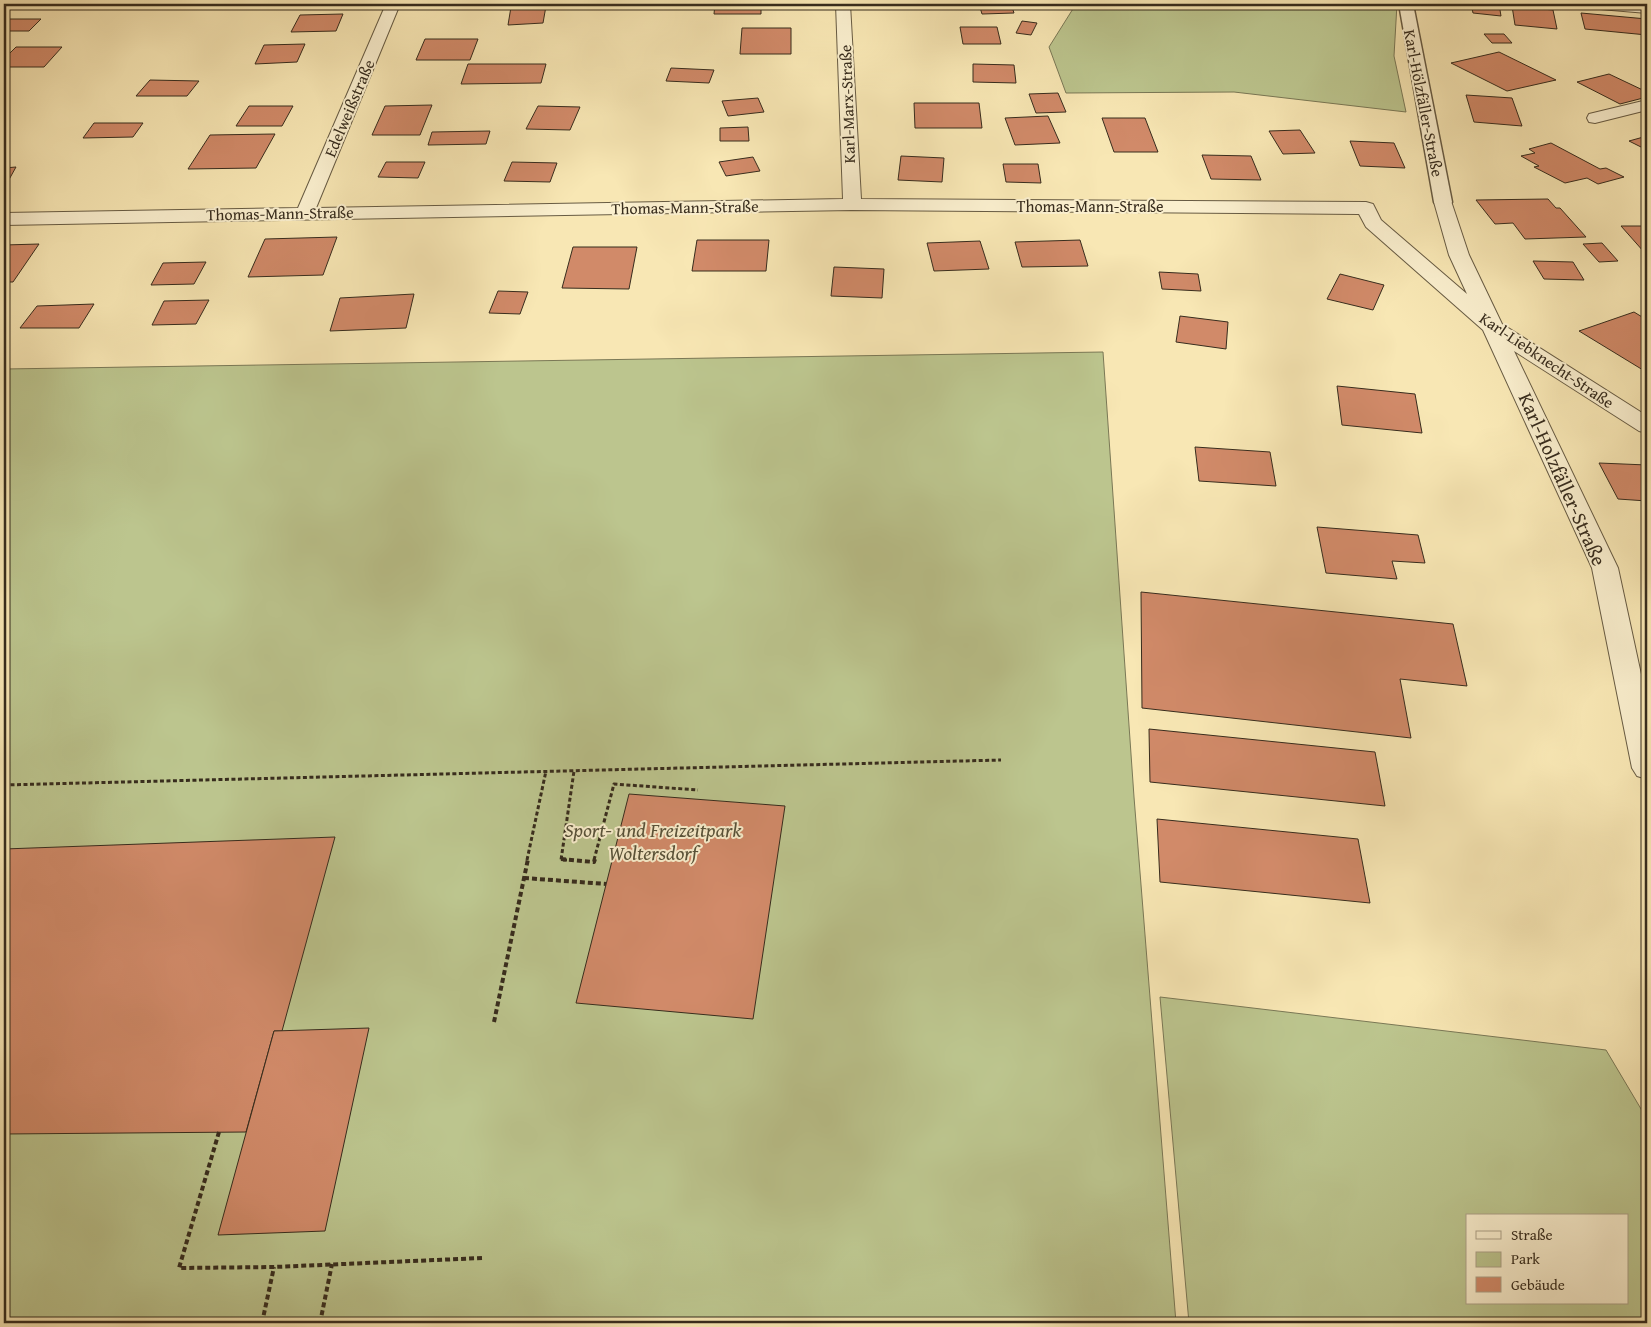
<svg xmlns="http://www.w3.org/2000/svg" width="1651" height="1327" font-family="'Gentium Book Plus',serif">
<rect width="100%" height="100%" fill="#f8e7b4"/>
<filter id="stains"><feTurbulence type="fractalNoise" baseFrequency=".004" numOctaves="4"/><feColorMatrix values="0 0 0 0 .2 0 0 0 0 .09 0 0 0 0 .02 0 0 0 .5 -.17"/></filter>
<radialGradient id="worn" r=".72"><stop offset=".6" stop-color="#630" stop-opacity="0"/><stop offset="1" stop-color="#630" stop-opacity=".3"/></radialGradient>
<!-- green -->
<g fill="#bcc58e" stroke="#7a7856" fill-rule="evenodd">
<path d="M1076 4H1397L1394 56 1406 112 1234 92 1066 93 1049 47Z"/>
<path d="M1103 352 1134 797 1176 1323H4V369Z"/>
<path d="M1160 997 1606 1050 1647 1119V1323H1189ZM1467 1216H1627V1303H1467Z"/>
</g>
<!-- building -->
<g fill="#d18a69" stroke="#372c1d">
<path d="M191 4H221L217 9H187Z"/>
<path d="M715 4H761V14H714Z"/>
<path d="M979 4H1011L1014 13 982 14Z"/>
<path d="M1471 4H1499L1501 16 1473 13Z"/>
<path d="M546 6 543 23 508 25 511 7Z"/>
<path d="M1512 6 1553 10 1557 29 1515 25Z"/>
<path d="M1581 13 1647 19V35L1585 29Z"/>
<path d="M343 14 336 31 291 32 300 15Z"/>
<path d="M5 19H41L29 31H4Z"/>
<path d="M1022 21 1037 23 1031 35 1016 33Z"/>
<path d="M960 27H997L1001 44H963Z"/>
<path d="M742 28H791V54H740Z"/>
<path d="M1484 34H1504L1512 43H1492Z"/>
<path d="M425 39H478L470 60H416Z"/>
<path d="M305 44 297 62 255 64 264 45Z"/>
<path d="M16 47H62L44 67H4V59Z"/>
<path d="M1499 52 1556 80 1507 91 1451 63Z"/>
<path d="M468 64H546L541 83 461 84Z"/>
<path d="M973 64 1014 65 1016 83 973 82Z"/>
<path d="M671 68 714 70 709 83 666 81Z"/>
<path d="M1609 74 1647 92V97L1620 104 1577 82Z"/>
<path d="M150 80 199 81 187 96H136Z"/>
<path d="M1058 93 1066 112 1036 113 1029 94Z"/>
<path d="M1466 95 1512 98 1522 126 1474 122Z"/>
<path d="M758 98 764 112 728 116 722 101Z"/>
<path d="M914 103H979L982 128H915Z"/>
<path d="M432 105 420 135H372L385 106Z"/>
<path d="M249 106H293L282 126H236Z"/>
<path d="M538 106 580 107 570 130 526 129Z"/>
<path d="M1048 116 1060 143 1015 145 1005 118Z"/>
<path d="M1102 118H1145L1158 152H1114Z"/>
<path d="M94 123H143L133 137 83 138Z"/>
<path d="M748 127 749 141H720V128Z"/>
<path d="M1300 130 1315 153 1283 154 1269 131Z"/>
<path d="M490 131 486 144 428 145 432 132Z"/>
<path d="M275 134 256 168 188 169 210 135Z"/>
<path d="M1647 136V150L1629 141Z"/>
<path d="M1350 141 1394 143 1405 168 1360 166Z"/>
<path d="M1551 143 1600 169 1606 168 1624 177 1598 184 1587 178 1565 183 1534 167 1539 166 1521 156 1535 153 1529 149Z"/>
<path d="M1202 155 1251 156 1261 180 1211 179Z"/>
<path d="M901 156 944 158 942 182 898 180Z"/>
<path d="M753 157 760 171 726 176 719 162Z"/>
<path d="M386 162H425L418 178 378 177Z"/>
<path d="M512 162 557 163 550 182 504 181Z"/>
<path d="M1003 164H1038L1041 183 1006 182Z"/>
<path d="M16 167 6 185H4V168Z"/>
<path d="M1548 199 1556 208H1560L1586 237 1525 239 1513 223 1495 224 1476 200Z"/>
<path d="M1621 226H1647V252H1644Z"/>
<path d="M337 237 323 275 248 277 265 239Z"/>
<path d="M697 240H769L766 271H692Z"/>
<path d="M1080 240 1088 266 1022 267 1015 242Z"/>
<path d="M980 241 989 269 934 271 927 243Z"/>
<path d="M1602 243 1618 261 1599 262 1583 244Z"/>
<path d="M39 244 13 282H4V245Z"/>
<path d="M573 247H637L629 289 562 288Z"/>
<path d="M1533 261 1573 262 1584 280 1544 279Z"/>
<path d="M206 262 194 284 151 285 163 263Z"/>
<path d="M834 267 884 269 882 298 831 296Z"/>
<path d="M1159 272 1198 274 1201 291 1162 289Z"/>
<path d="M1340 274 1384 285 1373 310 1327 299Z"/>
<path d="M498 291 528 292 520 314 489 313Z"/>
<path d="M414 294 406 328 330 331 340 298Z"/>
<path d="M209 300 196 324 152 325 164 301Z"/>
<path d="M94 304 79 328H20L37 306Z"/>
<path d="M1634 312 1647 320V368L1643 370 1579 331Z"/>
<path d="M1180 316 1228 322 1226 349 1176 342Z"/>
<path d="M1337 386 1415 394 1422 433 1342 425Z"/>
<path d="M1195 447 1270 452 1276 486 1199 481Z"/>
<path d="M1599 463 1647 465V501L1618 499Z"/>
<path d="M1317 527 1418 535 1425 563 1392 561 1397 579 1326 573Z"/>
<path d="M1141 592 1453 624 1467 686 1400 679 1411 738 1142 708Z"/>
<path d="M1149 729 1375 752 1385 806 1150 782Z"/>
<path d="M629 794 785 806 753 1019 576 1003Z"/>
<path d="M1157 819 1358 839 1370 903 1160 882Z"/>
<path d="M335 837 282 1031H274L246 1132 4 1134V849Z"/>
<path d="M369 1028 325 1231 218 1235 274 1031Z"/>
</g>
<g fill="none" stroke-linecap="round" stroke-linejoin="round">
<defs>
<path id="service" d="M1399 4H1413L1452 202 1449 206 1443 207 1437 206 1434 202Z"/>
<g id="minor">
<path d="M386 4H400L316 208 843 199 836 4H850L861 199 1366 202 1373 204 1381 220 1467 294 1449 255 1434 202 1436 198 1443 196 1450 198 1469 255 1502 324 1647 416V433L1639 431 1514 351 1618 568 1647 702V779L1637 776 1632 768 1592 568 1483 330 1366 227 1359 214 852 210 4 225V213L298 208Z"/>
<path d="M1581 4 1647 5V13L1588 8 1583 7Z"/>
<path d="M1647 100V110L1595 123 1589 122 1587 118 1589 114Z"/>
</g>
</defs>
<!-- service casing -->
<use href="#service" stroke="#675b43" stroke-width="3"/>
<!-- minor casing -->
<use href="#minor" stroke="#675b43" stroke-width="2"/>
<!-- path-far1 -->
<g stroke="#372c1d" stroke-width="3" stroke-dasharray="4 2.5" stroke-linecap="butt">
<path d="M4 785 1001 760"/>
<path d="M527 860 546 771"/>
<path d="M567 860H561L574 771"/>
<path d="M594 860 614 784 698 790"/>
</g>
<!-- path -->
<g stroke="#372c1d" stroke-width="4" stroke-dasharray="5 3" stroke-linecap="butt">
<path d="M561 859 594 862 595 859"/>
<path d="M524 878 606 884"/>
<path d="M494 1022 528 859"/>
<path d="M219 1132 179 1268 274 1267 482 1258"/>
<path d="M262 1323 274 1267"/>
<path d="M320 1323 332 1264"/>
</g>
<!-- service -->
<use href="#service" fill="#faefce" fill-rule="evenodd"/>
<!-- minor -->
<use href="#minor" fill="#faefce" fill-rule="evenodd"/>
</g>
<g text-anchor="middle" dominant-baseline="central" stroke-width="4" stroke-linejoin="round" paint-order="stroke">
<!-- far-street labels -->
<g font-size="16" fill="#372c1d" stroke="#faefce">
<text transform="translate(1424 103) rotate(79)">Karl-Hölzfäller-Straße</text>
<text transform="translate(847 104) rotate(-92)">Karl-Marx-Straße</text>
<text transform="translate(349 108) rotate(-67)">Edelweißstraße</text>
<text x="1090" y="206">Thomas-Mann-Straße</text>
<text transform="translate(685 207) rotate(-1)">Thomas-Mann-Straße</text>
<text transform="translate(280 213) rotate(-1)">Thomas-Mann-Straße</text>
<text transform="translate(1547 360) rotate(34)">Karl-Liebknecht-Straße</text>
</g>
<!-- street labels -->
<g font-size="20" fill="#372c1d" stroke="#faefce">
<text transform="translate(1563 479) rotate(66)">Karl-Holzfäller-Straße</text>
</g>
<!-- park labels -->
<g font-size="20" font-style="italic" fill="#585239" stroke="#faefce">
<text x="653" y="829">Sport- und Freizeitpark<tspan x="653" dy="23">Woltersdorf</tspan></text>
</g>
</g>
<!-- margin -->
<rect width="1651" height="1327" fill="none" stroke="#f8e7b4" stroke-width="20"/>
<rect x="5" y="5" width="1641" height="1317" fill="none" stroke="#372c1d" stroke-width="2.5"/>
<rect x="10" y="10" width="1631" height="1307" fill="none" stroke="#372c1d"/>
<!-- legend -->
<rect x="1466" y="1214" width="162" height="90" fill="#faefce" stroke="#aca187"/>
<rect x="1476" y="1231" width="25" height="8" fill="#faefce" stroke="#aca187"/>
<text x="1511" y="1240" font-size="15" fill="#372c1d">Straße</text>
<rect x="1476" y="1252" width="25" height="15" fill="#bcc58e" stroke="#aca187"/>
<text x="1511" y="1264" font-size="15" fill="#372c1d">Park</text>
<rect x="1476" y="1277" width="25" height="15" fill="#d18a69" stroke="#aca187"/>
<text x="1511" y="1290" font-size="15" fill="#372c1d">Gebäude</text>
<rect width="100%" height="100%" filter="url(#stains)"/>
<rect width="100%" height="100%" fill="url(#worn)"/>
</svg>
